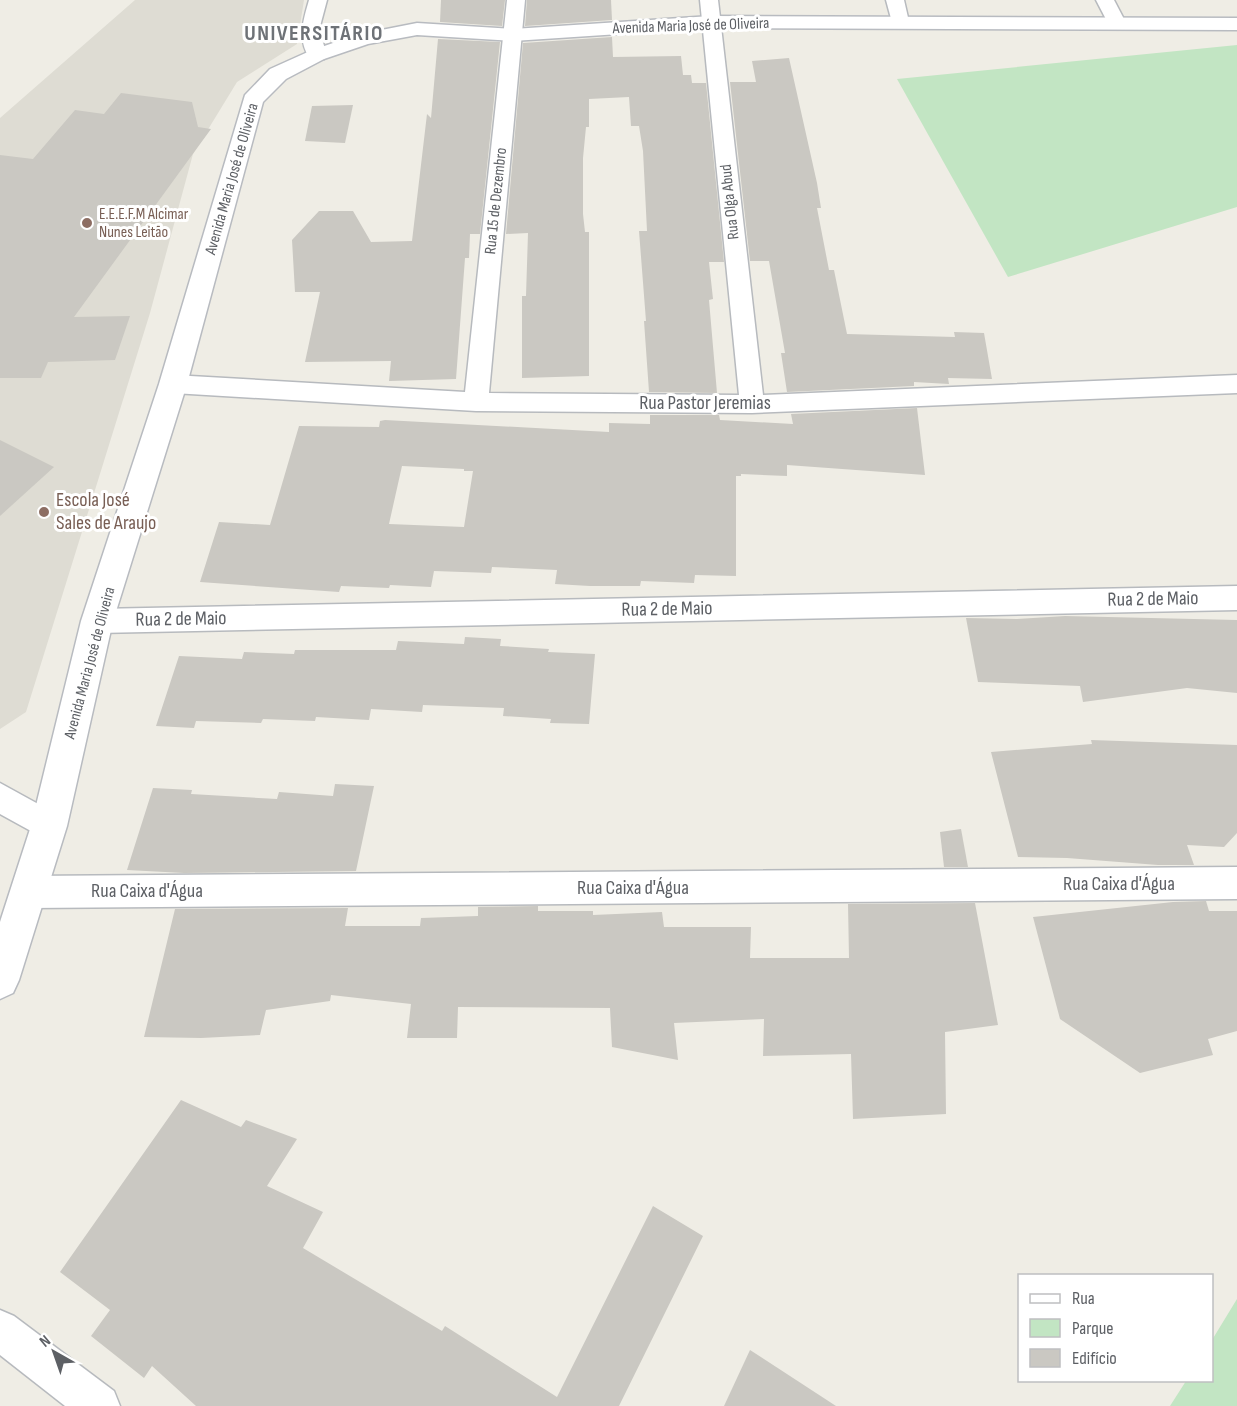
<svg xmlns="http://www.w3.org/2000/svg" width="1237" height="1406" font-family="'Sofia Sans Condensed',sans-serif">
<rect width="100%" height="100%" fill="#efede5"/>
<!-- education -->
<path fill="#dedcd3" d="M135 0H304L297 44 237 82 193 154 150 313 26 712 0 729V118Z"/>
<!-- green -->
<g fill="#c2e5c3">
<path d="M1237 45V207L1008 277 897 79Z"/>
<path d="M1237 1299V1406H1170L1186 1381 1212 1380V1340Z"/>
</g>
<!-- building -->
<g fill="#cac8c2" fill-rule="evenodd">
<path d="M441 0H505L502 26 440 22Z"/>
<path d="M527 0H611L612 20 525 26Z"/>
<path d="M612 37 613 57 681 56 683 75H691L692 83H706L724 262H709L713 299 709 300 717 393 649 392 644 321H646L639 231H647L643 151 639 126H631L629 97 589 99V127H586L583 158V214L585 232H589V376L522 378V296H526L528 233 506 234 523 43Z"/>
<path d="M438 39 500 42 480 234H470L469 258H465L456 379 389 381 391 361 305 362 320 292H295L292 240 319 211H353L371 242 412 241 427 114 431 118Z"/>
<path d="M789 58 817 183 821 208H817L829 270H834L847 334 955 337 954 332 984 333 992 379 948 378 949 384 914 382V386L787 392 781 353H785L769 261H750L730 82H756L752 61Z"/>
<path d="M121 93 192 102 198 127 211 129 74 317 130 316 115 360 48 362 41 378H0V155L33 159 75 110 104 114Z"/>
<path d="M353 105 345 143 305 141 312 106Z"/>
<path d="M917 408 925 475 787 465V476L741 474V476H736V576L695 575 694 583 641 581 640 586H590L555 584 557 570 492 567 491 573 434 571 431 587 390 585 389 588 341 586 339 592 200 582 219 522 270 525 299 426 379 427 380 421 385 420 609 432V423L650 424V415H719L720 420 793 424 791 414ZM402 466 464 469V471H473L464 527 389 524Z"/>
<path d="M0 440 54 467 0 516Z"/>
<path d="M1065 616 1237 620V693L1187 688 1083 702 1080 686 978 682 966 618 1017 619Z"/>
<path d="M465 637 501 639 500 646 549 649 548 652 595 654 589 724 550 723 551 719 503 716 504 708 423 705 422 712 371 709 369 720 316 717 315 721 263 719 261 723 196 721 194 728 156 726 179 656 242 659 244 652 294 654 295 650H396L398 641 464 644Z"/>
<path d="M1091 740 1237 745V833L1224 847 1187 845 1194 865H1158L1067 858 1018 857 991 752 1092 744Z"/>
<path d="M335 784 374 786 356 871 184 873 127 870 153 788 192 790 191 794 277 799 279 792 333 796Z"/>
<path d="M961 829 968 867H944L940 832Z"/>
<path d="M1206 901 1209 911H1237V1031L1208 1039 1213 1055 1140 1073 1060 1019 1033 917 1173 902Z"/>
<path d="M975 903 998 1025 945 1032 946 1114 853 1119 851 1054 763 1056 764 1019 674 1023 678 1060 612 1047 610 1008 458 1007 457 1038H407L411 1004 331 995 330 1001 266 1010 260 1035 201 1038 144 1037 175 909 348 908 345 926H420L421 918 478 916V907L538 906V911H593V915L662 912 664 927H751L750 958H849L848 904Z"/>
<path d="M181 1100 241 1127 246 1120 297 1139 267 1186 323 1212 303 1248 442 1331 445 1326 557 1397 653 1206 703 1236 619 1406H196L152 1366 144 1378 91 1336 110 1310 60 1272Z"/>
<path d="M750 1350 836 1406H724Z"/>
</g>
<g fill="none" stroke-linecap="round" stroke-linejoin="round">
<defs>
<g id="street">
<path d="M309 0H327L319 30 327 55 324 59H310C297 39 303 21 309 0Z"/>
<path d="M507 0H525L489 393 739 395 700 0H718L763 395 1237 375V393L752 413 476 411 173 393 164 390 161 384 164 378 173 375 465 392Z"/>
<path d="M886 0H904L909 22 907 26H893Z"/>
<path d="M1096 0H1114L1126 23 1124 27H1110Z"/>
<path d="M1237 586V610L97 633 87 629 83 621 87 613 97 609Z"/>
<path d="M0 783 60 816 65 826 60 836 49 841 0 814Z"/>
<path d="M1237 867V899L29 908 17 903 12 892 17 881 29 876Z"/>
<path d="M0 1310 14 1316 114 1391 120 1406H65L0 1355Z"/>
</g>
<path id="secondary" d="M711 16 1237 18V30L711 28 513 41 417 35 368 44 324 59 286 79 263 102 187 384 113 621 67 826 19 980 13 993 0 999V922L31 826 81 621 159 384 245 95 270 69 310 51 356 35 417 23 513 29Z"/>
</defs>
<!-- street casing -->
<use href="#street" stroke="#b7babe" stroke-width="3"/>
<!-- secondary casing -->
<use href="#secondary" stroke="#b8bbc0" stroke-width="3"/>
<!-- street -->
<use href="#street" fill="#fff" fill-rule="evenodd"/>
<!-- secondary -->
<use href="#secondary" fill="#fff" fill-rule="evenodd"/>
</g>
<!-- markers -->
<g fill="#8d6e63" stroke="#fff" stroke-width="2">
<circle cx="87" cy="223" r="6"/>
<circle cx="44" cy="512" r="6"/>
</g>
<g text-anchor="middle" dominant-baseline="central" stroke-width="6" stroke-linejoin="round" paint-order="stroke">
<!-- far-street labels -->
<g font-size="16" fill="#5d6065" stroke="#fff">
<text transform="translate(691 26) rotate(-2)">Avenida Maria José de Oliveira</text>
<text transform="translate(232 179) rotate(-74)">Avenida Maria José de Oliveira</text>
<text transform="translate(496 201) rotate(-84)">Rua 15 de Dezembro</text>
<text transform="translate(730 202) rotate(-96)">Rua Olga Abud</text>
<text transform="translate(90 663) rotate(-75)">Avenida Maria José de Oliveira</text>
</g>
<!-- far-education labels -->
<g font-size="16" fill="#785e54" stroke="#fff" text-anchor="start">
<text x="99" y="214">E.E.E.F.M Alcimar<tspan x="99" dy="18">Nunes Leitão</tspan></text>
</g>
<!-- street labels -->
<g font-size="20" fill="#5d6065" stroke="#fff">
<text x="705" y="403">Rua Pastor Jeremias</text>
<text transform="translate(1153 599) rotate(-1)">Rua 2 de Maio</text>
<text transform="translate(667 609) rotate(-1)">Rua 2 de Maio</text>
<text transform="translate(181 619) rotate(-1)">Rua 2 de Maio</text>
<text x="1119" y="884">Rua Caixa d'Água</text>
<text x="633" y="888">Rua Caixa d'Água</text>
<text x="147" y="891">Rua Caixa d'Água</text>
</g>
<!-- education labels -->
<g font-size="20" fill="#785e54" stroke="#fff" text-anchor="start">
<text x="56" y="500">Escola José<tspan x="56" dy="23">Sales de Araujo</tspan></text>
</g>
<!-- far-district labels -->
<g font-size="22" font-weight="bold" letter-spacing="1.5" fill="#6e7277" stroke="#fff">
<text x="314" y="33">UNIVERSITÁRIO</text>
</g>
</g>
<!-- legend -->
<rect x="1018" y="1274" width="195" height="108" fill="#ffffff" stroke="#bebfc1" stroke-width="1.5"/>
<rect x="1030" y="1294" width="30" height="9" fill="#ffffff" stroke="#bebfc1" stroke-width="1.5"/>
<text x="1072" y="1304" font-size="18" fill="#5d6065">Rua</text>
<rect x="1030" y="1319" width="30" height="18" fill="#c2e5c3" stroke="#bebfc1" stroke-width="1.5"/>
<text x="1072" y="1334" font-size="18" fill="#5d6065">Parque</text>
<rect x="1030" y="1349" width="30" height="18" fill="#cac8c2" stroke="#bebfc1" stroke-width="1.5"/>
<text x="1072" y="1364" font-size="18" fill="#5d6065">Edifício</text>
<!-- north arrow -->
<g transform="translate(54 1352) rotate(320)" stroke="#ffffff" stroke-width="4.5" paint-order="stroke">
<path d="M0-4.5L10 22L0 15L-10 22Z" fill="#5d6065"/>
<text y="-9" font-size="16" font-weight="bold" text-anchor="middle" fill="#5d6065">N</text>
</g>
</svg>
